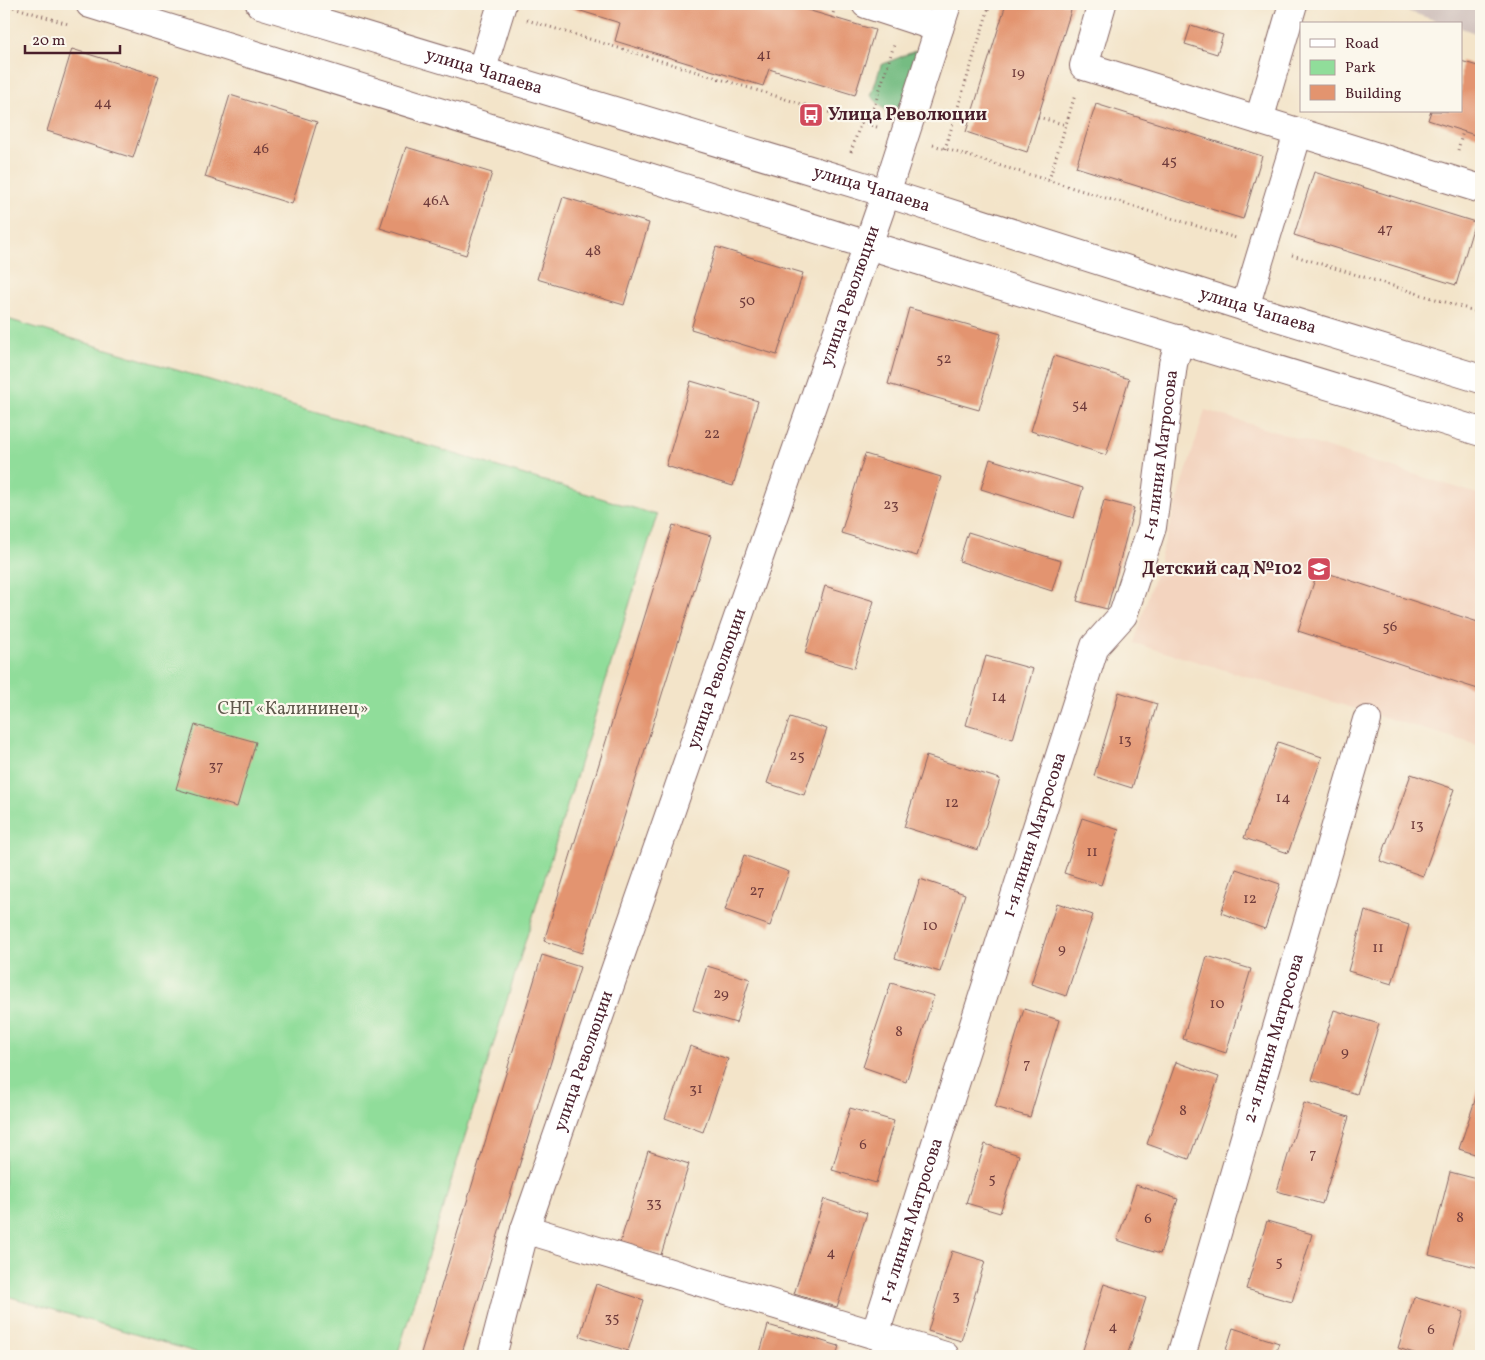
<svg xmlns="http://www.w3.org/2000/svg" width="1485" height="1360" font-family="Vollkorn,serif">
<rect width="100%" height="100%" fill="#fbf7ec"/>
<filter id="ink" filterUnits="userSpaceOnUse"><feTurbulence type="fractalNoise" baseFrequency=".02" numOctaves="2"/><feDisplacementMap in="SourceGraphic" scale="10" xChannelSelector="R" yChannelSelector="G"/><feConvolveMatrix kernelMatrix="1 2 1 2 8 2 1 2 1" color-interpolation-filters="sRGB"/></filter>
<filter id="wash" filterUnits="userSpaceOnUse"><feTurbulence type="fractalNoise" baseFrequency=".0096" numOctaves="4" result="noise"/><feDisplacementMap in="SourceGraphic" scale="20" xChannelSelector="R" yChannelSelector="G"/><feGaussianBlur stdDeviation="1.12" result="paint"/><feColorMatrix in="noise" values="0 0 0 0 0 0 0 0 0 0 0 0 0 0 0 0 0 1.4 0 .05"/><feComposite in="paint" operator="in"/></filter>
<g filter="url(#wash)">
<rect width="100%" height="100%" fill="#f3e4c9"/>
<!-- built -->
<path fill="#f3d4bf" d="M1205 410 1481 495V746L1134 643Z"/>
<!-- industrial -->
<path fill="#cfc0bb" d="M1385 4H1481V35L1461 28V24H1447Z"/>
<!-- green -->
<path fill="#90dd9a" stroke="#6d7e62" d="M4 318 657 515 397 1356H208L4 1295Z"/>
<!-- forest -->
<path fill="#74bc82" stroke="#5f6e56" d="M915 51 926 54 899 107 888 113 871 96 881 65Z"/>
<g id="blocks">
<!-- building -->
<g fill="#e3946f">
<path d="M558 4H787L875 30 855 95 769 69 763 86 615 41 620 23Z"/>
<path d="M1006 4H1073L1027 152 966 132Z"/>
<path d="M1191 25 1223 35 1217 54 1185 44Z"/>
<path d="M72 49 159 76 133 158 47 131Z"/>
<path d="M1461 61 1481 67V137L1428 120 1431 111H1461Z"/>
<path d="M230 95 317 122 292 204 205 177Z"/>
<path d="M1096 104 1262 156 1243 219 1076 167Z"/>
<path d="M406 147 492 173 466 255 380 228Z"/>
<path d="M1314 172 1475 222 1456 285 1294 235Z"/>
<path d="M563 197 649 223 624 305 537 279Z"/>
<path d="M716 247 803 273 777 355 691 329Z"/>
<path d="M909 308 1001 334 979 410 888 384Z"/>
<path d="M1054 356 1129 379 1106 455 1031 431Z"/>
<path d="M691 381 758 401 733 486 666 466Z"/>
<path d="M865 454 941 477 917 556 841 533Z"/>
<path d="M990 459 1083 488 1074 518 981 489Z"/>
<path d="M1104 500 1134 508 1107 609 1077 601Z"/>
<path d="M673 525 711 536 582 953 544 941Z"/>
<path d="M968 532 1061 561 1052 591 959 561Z"/>
<path d="M1318 570 1481 623V690L1298 631Z"/>
<path d="M825 586 874 601 854 668 805 653Z"/>
<path d="M986 656 1033 669 1013 739 966 725Z"/>
<path d="M1119 692 1157 704 1132 788 1094 776Z"/>
<path d="M790 717 827 729 804 795 767 783Z"/>
<path d="M195 725 256 742 237 807 176 789Z"/>
<path d="M1278 742 1322 757 1288 853 1244 838Z"/>
<path d="M926 756 1000 779 978 850 904 827Z"/>
<path d="M1411 774 1454 789 1423 876 1380 861Z"/>
<path d="M1082 818 1119 830 1101 885 1064 873Z"/>
<path d="M744 855 789 872 770 926 725 910Z"/>
<path d="M1236 869 1280 884 1265 929 1221 913Z"/>
<path d="M920 879 965 894 940 972 895 958Z"/>
<path d="M1057 903 1093 915 1066 996 1031 984Z"/>
<path d="M1365 911 1409 925 1392 984 1348 971Z"/>
<path d="M542 955 580 967 461 1356H420Z"/>
<path d="M1207 956 1251 969 1226 1053 1183 1039Z"/>
<path d="M707 966 750 979 736 1023 693 1010Z"/>
<path d="M891 983 934 996 906 1082 863 1067Z"/>
<path d="M1024 1009 1059 1020 1030 1117 995 1107Z"/>
<path d="M1334 1010 1379 1024 1357 1094 1312 1080Z"/>
<path d="M690 1046 728 1059 703 1132 665 1118Z"/>
<path d="M1176 1062 1219 1077 1189 1159 1147 1144Z"/>
<path d="M1481 1082V1156L1459 1149Z"/>
<path d="M1304 1103 1349 1117 1322 1204 1277 1191Z"/>
<path d="M850 1108 894 1121 876 1183 832 1170Z"/>
<path d="M985 1144 1019 1155 1000 1213 966 1203Z"/>
<path d="M648 1151 689 1164 661 1255 620 1243Z"/>
<path d="M1450 1172 1481 1180V1261L1480 1268 1429 1255Z"/>
<path d="M1136 1185 1178 1199 1160 1254 1117 1240Z"/>
<path d="M824 1199 867 1213 837 1307 794 1294Z"/>
<path d="M1267 1221 1312 1234 1292 1302 1246 1289Z"/>
<path d="M952 1251 985 1261 961 1341 928 1331Z"/>
<path d="M596 1284 644 1300 628 1351 580 1336Z"/>
<path d="M1104 1284 1146 1298 1127 1356H1081Z"/>
<path d="M1414 1297 1464 1312 1451 1356H1423L1398 1348Z"/>
<path d="M768 1325 839 1346 836 1356H759Z"/>
<path d="M1233 1328 1279 1343 1274 1356H1224Z"/>
</g>
</g>
</g>
<g filter="url(#ink)">
<use href="#blocks" fill-opacity="0" stroke="#856462" stroke-width="1"/>
<g fill="none" stroke-linecap="round" stroke-linejoin="round">
<defs>
<g id="minor">
<path d="M90 4 868 245 1481 432"/>
<path id="s1" d="M260 4 886 193 1245 307 1481 379"/>
<path d="M866 4 939 28"/>
<path d="M1102 4 1084 66 1481 189"/>
<path d="M481 72 502 4"/>
<path d="M1259 120 1293 4"/>
<path d="M1245 307 1298 133"/>
<path d="M525 1229 945 1356"/>
<path id="s2" d="M875 1334 1095 646 1123 615 1152 527 1173 364 1180 339"/>
<path id="s3" d="M492 1356 525 1229 886 193 947 4"/>
<path id="s4" d="M1181 1356 1367 720"/>
</g>
</defs>
<!-- minor casing -->
<use href="#minor" stroke="#856462" stroke-width="30"/>
<!-- path -->
<g stroke="#856462" stroke-width="3" stroke-dasharray="1 4" stroke-linecap="butt">
<path d="M4 4 68 24"/>
<path d="M832 18 835 6"/>
<path d="M527 20 877 127"/>
<path d="M1038 117 1066 125"/>
<path d="M933 145 1236 238"/>
<path d="M945 149 990 4"/>
<path d="M1458 150 1463 131"/>
<path d="M851 152 861 122 874 107 894 45"/>
<path d="M1049 180 1075 95"/>
<path d="M1292 255 1481 313"/>
</g>
<!-- minor -->
<use href="#minor" stroke="#fff" stroke-width="28"/>
</g>
</g>
<!-- icons -->
<defs>
<symbol id="bus-square" viewBox="-11 -11 22 22"><rect x="-9" y="-9" width="18" height="18" rx="4" fill="#d1495b" stroke="#fbf7ec"/><path d="M-5-6H5V4H4V6H2V4H-2V6H-4V4H-5ZM-3.5-4V0h7V-4ZM-3.5 1.2v1.5H-2V1.2ZM2 1.2v1.5H3.5V1.2Z" fill="#fff"/></symbol>
<symbol id="school-square" viewBox="-11 -11 22 22"><rect x="-9" y="-9" width="18" height="18" rx="4" fill="#d1495b" stroke="#fbf7ec"/><path d="M0-5L7-2L0 1L-7-2ZM-4 1L0 2.5L4 1V4Q0 6-4 4Z" fill="#fff"/></symbol>
</defs>
<g fill-rule="evenodd">
<use href="#bus-square" x="797" y="101" width="28" height="28"/>
<use href="#school-square" x="1305" y="555" width="28" height="28"/>
</g>
<g text-anchor="middle" dominant-baseline="central" stroke-width="4.5" stroke-linejoin="round" paint-order="stroke">
<!-- number labels -->
<g font-size="15" fill="#703c3c">
<text x="764" y="55">41</text>
<text x="1018" y="73">19</text>
<text x="103" y="103">44</text>
<text x="261" y="149">46</text>
<text x="1169" y="161">45</text>
<text x="436" y="201">46А</text>
<text x="1385" y="229">47</text>
<text x="593" y="251">48</text>
<text x="747" y="301">50</text>
<text x="944" y="359">52</text>
<text x="1080" y="405">54</text>
<text x="712" y="434">22</text>
<text x="891" y="505">23</text>
<text x="1390" y="627">56</text>
<text x="999" y="697">14</text>
<text x="1125" y="740">13</text>
<text x="797" y="756">25</text>
<text x="216" y="766">37</text>
<text x="1283" y="798">14</text>
<text x="952" y="803">12</text>
<text x="1417" y="825">13</text>
<text x="1092" y="852">11</text>
<text x="757" y="891">27</text>
<text x="1250" y="899">12</text>
<text x="930" y="926">10</text>
<text x="1378" y="948">11</text>
<text x="1062" y="949">9</text>
<text x="721" y="994">29</text>
<text x="1217" y="1004">10</text>
<text x="899" y="1032">8</text>
<text x="1345" y="1052">9</text>
<text x="1027" y="1064">7</text>
<text x="696" y="1089">31</text>
<text x="1183" y="1111">8</text>
<text x="863" y="1145">6</text>
<text x="1313" y="1154">7</text>
<text x="992" y="1179">5</text>
<text x="654" y="1203">33</text>
<text x="1460" y="1218">8</text>
<text x="1148" y="1219">6</text>
<text x="831" y="1253">4</text>
<text x="1279" y="1262">5</text>
<text x="956" y="1296">3</text>
<text x="612" y="1318">35</text>
<text x="1113" y="1327">4</text>
<text x="1431" y="1330">6</text>
</g>
<!-- street labels -->
<g font-size="18" fill="#4a1f2b" stroke="#fbf7ec">
<text stroke="none"><textPath href="#s1" startOffset="234">улица Чапаева</textPath></text>
<text stroke="none"><textPath href="#s1" startOffset="639">улица Чапаева</textPath></text>
<text stroke="none"><textPath href="#s3" startOffset="1119">улица Революции</textPath></text>
<text stroke="none"><textPath href="#s1" startOffset="1044">улица Чапаева</textPath></text>
<text stroke="none"><textPath href="#s2" startOffset="929">1-я линия Матросова</textPath></text>
<text stroke="none"><textPath href="#s3" startOffset="714">улица Революции</textPath></text>
<text stroke="none"><textPath href="#s2" startOffset="524">1-я линия Матросова</textPath></text>
<text stroke="none"><textPath href="#s4" startOffset="331">2-я линия Матросова</textPath></text>
<text stroke="none"><textPath href="#s3" startOffset="309">улица Революции</textPath></text>
<text stroke="none"><textPath href="#s2" startOffset="119">1-я линия Матросова</textPath></text>
</g>
<!-- poi labels -->
<g font-size="18" font-weight="bold" fill="#4a1f2b" stroke="#fbf7ec" text-anchor="start">
<text x="828" y="115">Улица Революции</text>
<text x="1302" y="569" text-anchor="end">Детский сад №102</text>
</g>
<!-- park labels -->
<g font-size="18" fill="#5f584c" stroke="#fbf7ec">
<text x="293" y="709">СНТ «Калининец»</text>
</g>
</g>
<!-- margin -->
<rect width="1485" height="1360" fill="none" stroke="#fbf7ec" stroke-width="20"/>
<!-- legend -->
<rect x="1300" y="22" width="162" height="90" fill="#fbf7ec" stroke="#b4a19f"/>
<rect x="1310" y="39" width="25" height="8" fill="#ffffff" stroke="#b4a19f"/>
<text x="1345" y="48" font-size="15" fill="#4a1f2b">Road</text>
<rect x="1310" y="60" width="25" height="15" fill="#90dd9a" stroke="#b4a19f"/>
<text x="1345" y="72" font-size="15" fill="#4a1f2b">Park</text>
<rect x="1310" y="85" width="25" height="15" fill="#e3946f" stroke="#b4a19f"/>
<text x="1345" y="98" font-size="15" fill="#4a1f2b">Building</text>
<!-- scale -->
<path d="M25 45v8h95v-8" fill="none" stroke="#4a1f2b" stroke-width="2.5"/>
<text x="32" y="45" font-size="15" fill="#4a1f2b" stroke="#fbf7ec" stroke-width="4" paint-order="stroke">20 m</text>
</svg>
